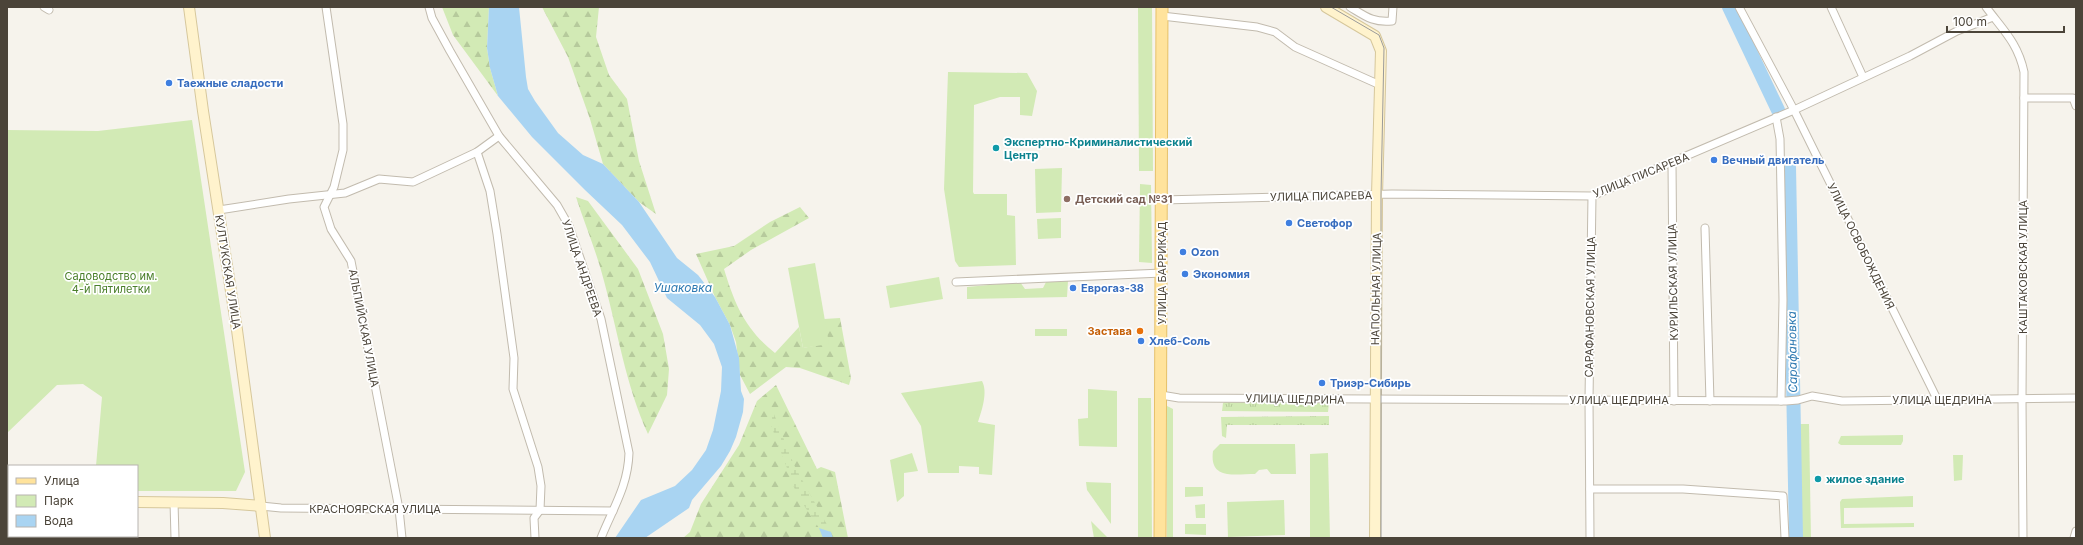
<svg xmlns="http://www.w3.org/2000/svg" width="2083" height="545" font-family="Inter,sans-serif">
<defs>
<pattern id="grass-tufts" width="24" height="20" patternUnits="userSpaceOnUse"><rect width="24" height="20" fill="#d2eab5"/><path d="M3 7l-1-3M5 7V3M7 7l1-3M15 17l-1-3M17 17v-4M19 17l1-3" fill="none" stroke="#b6ca9c"/></pattern>
<pattern id="forest-firs" width="22" height="20" patternUnits="userSpaceOnUse"><rect width="22" height="20" fill="#d2eab5"/><path d="M5 1l3.5 6h-7zM16 11l3.5 6h-7z" fill="#b6ca9c"/></pattern>
<pattern id="wetland-marsh" width="20" height="14" patternUnits="userSpaceOnUse"><rect width="20" height="14" fill="#d2eab5"/><path d="M1 5h8M5 5V1M11 12h8M15 12V8" fill="none" stroke="#b6ca9c"/></pattern>
</defs>
<rect width="100%" height="100%" fill="#f6f3ec"/>
<!-- grass -->
<g fill="url(#grass-tufts)">
<path d="M1226 401 1329 403 1328 412 1222 411 1223 403Z"/>
<path d="M1329 416V425H1227L1226 438 1222 436 1221 417Z"/>
</g>
<!-- forest -->
<g fill="url(#forest-firs)">
<path d="M442 7H489L487 48 490 68 498 96 453 35Z"/>
<path d="M542 7H599L596 37 609 75 627 99 639 161 656 214 639 202 603 164 590 119 568 57Z"/>
<path d="M576 197 588 201 638 269 663 334 669 369 667 395 648 434C626 386 618 333 604 281 597 253 585 225 576 197Z"/>
<path d="M800 207 809 218 751 250 724 269C735 305 745 329 775 353L799 327 803 348 828 343 824 319 840 318 851 378 849 385 800 368 786 367 750 394 740 375 736 342 730 325 715 297 696 254 734 246 770 222Z"/>
<path d="M776 385 817 469 821 467 835 472 848 538H683L690 532 701 504 739 445 757 401Z"/>
</g>
<!-- wetland -->
<path fill="url(#wetland-marsh)" d="M772 409 794 465 831 532 819 528 797 495 772 428Z"/>
<!-- green -->
<g fill="#d2eab5">
<path d="M1138 7H1152L1153 171H1139Z"/>
<path d="M948 72 1027 73 1037 91 1032 116 1020 115V97H1000L974 105 973 192 974 194H1007V215L1015 216 1016 265 959 267 955 261 944 189Z"/>
<path d="M192 120 245 472 236 491H137V466H96L102 397 83 384 57 385 7 433V130L98 131Z"/>
<path d="M1062 168 1061 212 1036 213 1035 169Z"/>
<path d="M1140 184 1151 185 1152 263 1139 262Z"/>
<path d="M1061 218V238L1038 239 1037 219Z"/>
<path d="M815 263 829 344 803 348 788 268Z"/>
<path d="M939 277 943 299 890 308 886 286Z"/>
<path d="M1068 281 1067 297 967 299V287L1020 282 1025 289 1043 288 1046 282Z"/>
<rect x="1035" y="329" width="32" height="7"/>
<path d="M982 381C988 392 982 410 978 422L995 425 992 475 979 474V467L959 466V473H928L921 426 901 393Z"/>
<path d="M1088 389 1117 391V447L1079 446 1078 419 1088 418Z"/>
<path d="M1138 398H1151L1152 538H1138Z"/>
<path d="M1167 406 1173 409V538H1167Z"/>
<path d="M1794 424H1809L1811 538H1798Z"/>
<path d="M1903 435V441L1901 445H1841L1838 443 1841 436Z"/>
<path d="M1220 444H1295L1296 474H1271L1267 469 1259 470 1255 474C1234 474 1209 480 1213 451Z"/>
<path d="M912 453 918 471 904 473V496L897 502 890 460Z"/>
<path d="M1328 453 1330 538H1310V454Z"/>
<path d="M1953 455H1963L1962 480 1954 481Z"/>
<path d="M1086 482 1111 483V524L1087 490Z"/>
<path d="M1185 487H1203V496L1185 497Z"/>
<path d="M1913 496V507L1844 508V524L1914 523V527L1841 528 1840 502 1842 499Z"/>
<path d="M1284 500 1285 535 1228 537 1227 502Z"/>
<path d="M1205 504V518H1196L1195 505Z"/>
<path d="M1091 521 1108 538H1094Z"/>
<path d="M1185 524H1206V535L1185 534Z"/>
</g>
<!-- water -->
<g fill="#a9d4f2">
<path d="M489 7H519L526 77 528 89 535 101 558 133 583 155 603 164 639 202 677 258 698 275 715 297 730 325 739 358 741 391 744 399 743 412 736 437 730 451 721 466 692 500 689 508 645 538H615L641 500 675 486 692 470 706 450 713 430 721 391 722 367 714 344 700 325 667 298 650 262 622 225 585 190 532 137 498 96 490 68 487 48Z"/>
<path d="M819 528 831 532 833 538H823Z"/>
</g>
<g fill="none" stroke-linecap="round" stroke-linejoin="round">
<!-- river -->
<g stroke="#a9d4f2" stroke-width="14">
<path d="M1729 7 1778 110"/>
<path d="M1789 167 1796 538"/>
</g>
<defs>
<g id="street">
<path d="M44 7 49 10"/>
<path d="M326 7 343 124V150L334 187 324 207 331 229 351 261 399 509 402 538"/>
<path d="M429 7 432 18 450 51 499 136 557 205 569 226 601 319 629 453C628 486 613 508 601 538"/>
<path d="M1350 7C1365 16 1373 23 1392 21L1393 7"/>
<path d="M1739 7 1794 110 1938 401"/>
<path d="M1831 7 1863 77"/>
<path d="M1986 7C2003 30 2018 43 2024 72L2022 399 2023 538"/>
<path d="M1162 16 1257 27 1275 32 1295 47 1380 85"/>
<path d="M2024 98H2073L2076 106"/>
<path d="M1776 117 1780 139 1783 300 1781 401"/>
<path d="M477 152 490 191 497 234 514 358 513 389 538 467 541 486 540 510 534 518 535 538"/>
<path d="M1672 163 1674 401"/>
<path d="M1162 200 1392 194 1592 196 1794 110 1910 56 1957 31 1993 17"/>
<path d="M219 210 289 199 345 193 379 179 413 182 477 152 499 136"/>
<path d="M1705 228 1710 401"/>
<path d="M956 282 1162 273"/>
<path d="M1161 395 1179 398 1786 401 1798 400 1812 396 1842 401 2076 398"/>
<path d="M1590 489H1683L1783 496 1785 538"/>
<path d="M174 502 175 538"/>
<path d="M261 506 281 508 613 511"/>
<path d="M13 538V536"/>
<path d="M1590 538 1589 400 1592 196"/>
<path d="M2074 538 2076 531"/>
</g>
<g id="secondary">
<path d="M189 7 203 111 237 330 265 538"/>
<path d="M1326 7 1375 36 1381 51 1377 195 1375 538"/>
<path d="M7 492H9"/>
<path d="M137 502 223 503 261 506"/>
</g>
<path id="primary" d="M1160 538 1162 7"/>
</defs>
<!-- street casing -->
<use href="#street" stroke="#c2bbae" stroke-width="9"/>
<!-- secondary casing -->
<use href="#secondary" stroke="#d6c79b" stroke-width="12"/>
<!-- primary casing -->
<use href="#primary" stroke="#e6c16a" stroke-width="13"/>
<!-- street -->
<use href="#street" stroke="#fff" stroke-width="7"/>
<!-- secondary -->
<use href="#secondary" stroke="#fff3cd" stroke-width="10"/>
<!-- primary -->
<use href="#primary" stroke="#ffe39c" stroke-width="11"/>
<!-- tram -->
<path stroke="#9a9a9a" stroke-width="1" d="M1331 7 1379 35 1384 48 1381 195V538"/>
</g>
<!-- markers -->
<g fill="#3f7fe0" stroke="#fff" stroke-width="1.5">
<circle cx="169" cy="83" r="4"/>
<circle cx="1714" cy="160" r="4"/>
<circle cx="1289" cy="223" r="4"/>
<circle cx="1183" cy="252" r="4"/>
<circle cx="1185" cy="274" r="4"/>
<circle cx="1073" cy="288" r="4"/>
<circle cx="1141" cy="341" r="4"/>
<circle cx="1322" cy="383" r="4"/>
</g>
<g fill="#0f9aa8" stroke="#fff" stroke-width="1.5">
<circle cx="996" cy="148" r="4"/>
<circle cx="1818" cy="479" r="4"/>
</g>
<circle fill="#8d6e63" stroke="#fff" stroke-width="1.5" cx="1067" cy="199" r="4"/>
<circle fill="#e8710a" stroke="#fff" stroke-width="1.5" cx="1140" cy="331" r="4"/>
<g text-anchor="middle" dominant-baseline="central" stroke-width="3.5" stroke-linejoin="round" paint-order="stroke">
<!-- shop labels -->
<g font-size="11" font-weight="bold" fill="#366cbe" stroke="#fff" text-anchor="start">
<text x="177" y="83">Таежные сладости</text>
<text x="1722" y="160">Вечный двигатель</text>
<text x="1297" y="223">Светофор</text>
<text x="1191" y="252">Ozon</text>
<text x="1193" y="274">Экономия</text>
<text x="1081" y="288">Еврогаз-38</text>
<text x="1149" y="341">Хлеб-Соль</text>
<text x="1330" y="383">Триэр-Сибирь</text>
</g>
<!-- culture labels -->
<g font-size="11" font-weight="bold" fill="#0d838f" stroke="#fff" text-anchor="start">
<text x="1004" y="142">Экспертно-Криминалистический<tspan x="1004" dy="13">Центр</tspan></text>
<text x="1826" y="479">жилое здание</text>
</g>
<!-- street labels -->
<g font-size="11" fill="#4b4439" stroke="#fff">
<text transform="translate(1641 175) rotate(-22)">УЛИЦА ПИСАРЕВА</text>
<text transform="translate(1321 196) rotate(-1)">УЛИЦА ПИСАРЕВА</text>
<text transform="translate(1861 246) rotate(64)">УЛИЦА ОСВОБОЖДЕНИЯ</text>
<text transform="translate(2023 267) rotate(-90)">КАШТАКОВСКАЯ УЛИЦА</text>
<text transform="translate(582 268) rotate(71)">УЛИЦА АНДРЕЕВА</text>
<text transform="translate(228 272) rotate(81)">КУЛТУКСКАЯ УЛИЦА</text>
<text transform="translate(1162 273) rotate(-90)">УЛИЦА БАРРИКАД</text>
<text transform="translate(1673 282) rotate(-91)">КУРИЛЬСКАЯ УЛИЦА</text>
<text transform="translate(1376 289) rotate(-89)">НАПОЛЬНАЯ УЛИЦА</text>
<text transform="translate(1590 307) rotate(-89)">САРАФАНОВСКАЯ УЛИЦА</text>
<text transform="translate(364 328) rotate(79)">АЛЬПИЙСКАЯ УЛИЦА</text>
<text transform="translate(1295 399) rotate(1)">УЛИЦА ЩЕДРИНА</text>
<text x="1619" y="400">УЛИЦА ЩЕДРИНА</text>
<text x="1942" y="400">УЛИЦА ЩЕДРИНА</text>
<text x="375" y="509">КРАСНОЯРСКАЯ УЛИЦА</text>
</g>
<!-- education labels -->
<g font-size="11" font-weight="bold" fill="#785e54" stroke="#fff" text-anchor="start">
<text x="1075" y="199">Детский сад №31</text>
</g>
<!-- park labels -->
<g font-size="11" fill="#4a7f2a" stroke="#fff">
<text x="111" y="276">Садоводство им.<tspan x="111" dy="13">4-й Пятилетки</tspan></text>
</g>
<!-- food labels -->
<g font-size="11" font-weight="bold" fill="#c56008" stroke="#fff" text-anchor="end">
<text x="1132" y="331">Застава</text>
</g>
<!-- water labels -->
<g font-size="12" font-style="italic" fill="#2e7ab2" stroke="#fff">
<text x="683" y="287">Ушаковка</text>
<text transform="translate(1792 352) rotate(-91)">Сарафановка</text>
</g>
</g>
<!-- border -->
<rect width="2083" height="545" fill="none" stroke="#4b4439" stroke-width="16"/>
<!-- legend -->
<rect x="8" y="465" width="130" height="72" fill="#ffffff" stroke="#b7b4b0"/>
<rect x="16" y="478" width="20" height="6" fill="#ffe39c" stroke="#b7b4b0"/>
<text x="44" y="485" font-size="12" fill="#4b4439">Улица</text>
<rect x="16" y="495" width="20" height="12" fill="#d2eab5" stroke="#b7b4b0"/>
<text x="44" y="505" font-size="12" fill="#4b4439">Парк</text>
<rect x="16" y="515" width="20" height="12" fill="#a9d4f2" stroke="#b7b4b0"/>
<text x="44" y="525" font-size="12" fill="#4b4439">Вода</text>
<!-- scale -->
<path d="M1947 26v6h117v-6" fill="none" stroke="#4b4439" stroke-width="2"/>
<text x="1953" y="26" font-size="12" fill="#4b4439" stroke="#ffffff" stroke-width="3" paint-order="stroke">100 m</text>
</svg>
